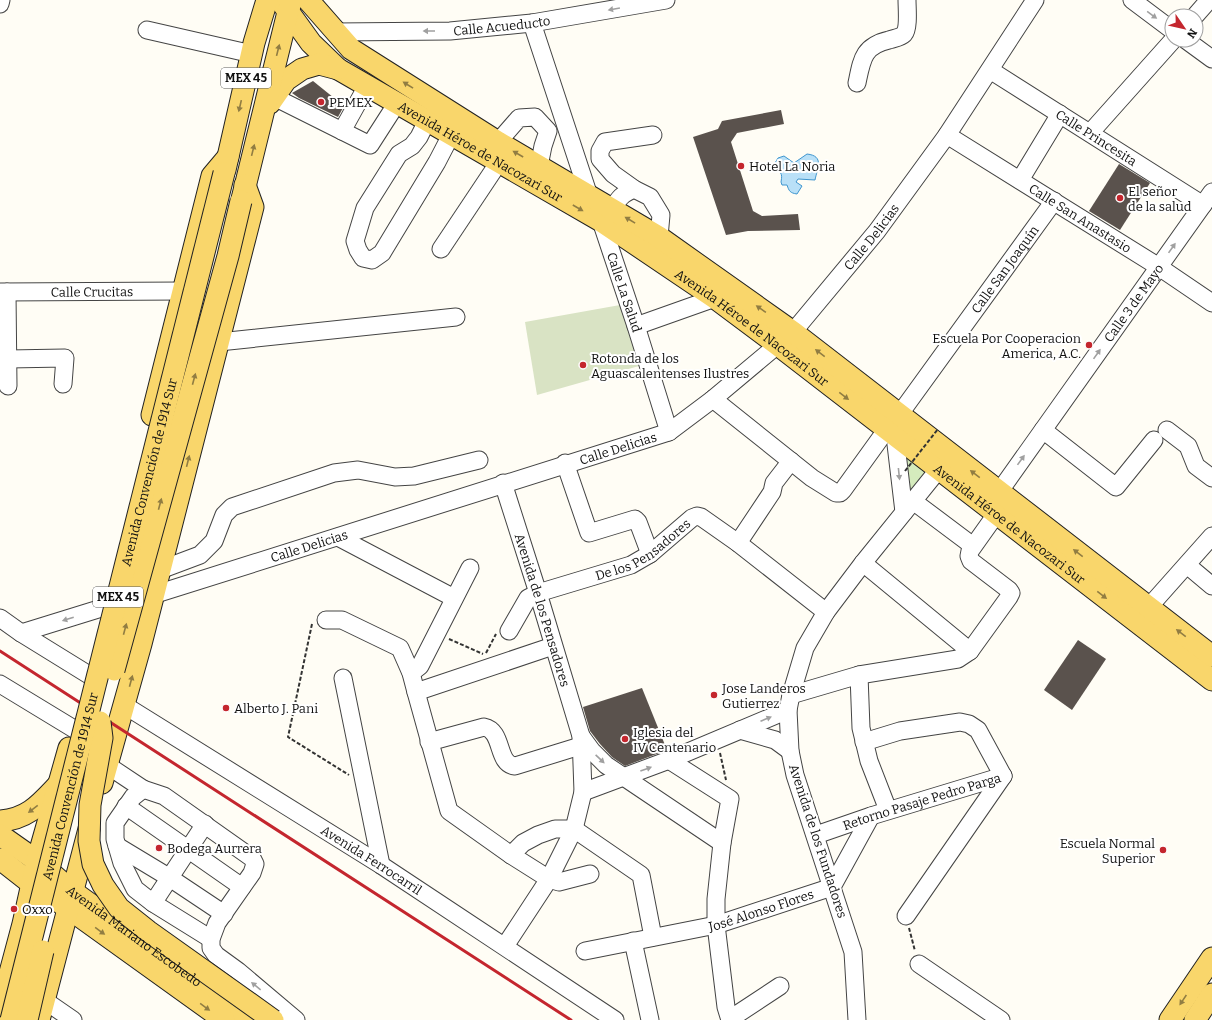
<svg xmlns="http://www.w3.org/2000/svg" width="1212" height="1020" font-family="Bitter,serif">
<rect width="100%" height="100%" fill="#fffdf5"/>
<!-- green -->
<path fill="#d5ebbd" d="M902 453 931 473 906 504Z"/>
<!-- cemetery -->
<path fill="#d9e3c4" d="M620 305 639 366 537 395 525 322Z"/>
<!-- water -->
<path fill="#b9e0f7" stroke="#3f96cf" d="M807 154C825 156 817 169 815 180L798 179 796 182 802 186 797 194C790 193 789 191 787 185H782L781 182C783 172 780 173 775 167V163L778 158 784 156 794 163Z"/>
<!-- building -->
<g fill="#5a524d">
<path d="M313 81 344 106 338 117 299 98 292 93Z"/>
<path d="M781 110 784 124 737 133 731 142 753 211 762 216 798 214 800 230 748 231 726 235 693 137 718 129 722 121Z"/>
<path d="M1119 164 1150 183 1120 230 1089 211Z"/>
<path d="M1078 640 1106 659 1072 710 1044 690Z"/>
<path d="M642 688 667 750 625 766 612 757 600 744 590 731 583 707Z"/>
</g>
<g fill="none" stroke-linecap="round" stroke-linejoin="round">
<defs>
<g id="minor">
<path d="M1132 0 1172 30"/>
<path d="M0 4 1 0"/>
<path d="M1195 16 1209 0"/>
<path d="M532 23 589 196"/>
<path d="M147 30 252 54"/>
<path id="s1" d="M335 32 450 31 532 23 666 0"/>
<path d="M1186 40 1212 59"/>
<path id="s2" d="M990 70 1203 205"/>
<path d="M857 83C862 59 863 46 889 40 894 38 900 38 904 34 909 28 907 8 907 0"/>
<path d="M268 94 370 145 397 103"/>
<path d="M427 121 419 137 412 146 399 154 365 208 355 241 358 250 363 258 372 260 382 253 437 162 451 135"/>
<path d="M342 131 367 86"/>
<path d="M1090 133 1173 40"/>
<path d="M653 135 605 142 600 151V159L613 174 634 189 650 197 661 215 659 237"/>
<path id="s3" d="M947 135 1159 267 1212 303"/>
<path d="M498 142 519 118 535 117 548 131 543 146 539 166"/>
<path d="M1020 180 1060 114"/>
<path d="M612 209C619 198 622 194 634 189"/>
<path id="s4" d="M601 221 636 326 669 432"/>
<path d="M441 249 499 162"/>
<path id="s5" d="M0 292 183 291"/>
<path d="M7 292 8 386"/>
<path d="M636 326 715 298"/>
<path d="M219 342 456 317"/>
<path d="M8 359 65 358 63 384"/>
<path d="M713 399 812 478 836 493H840L843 490 887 429"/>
<path id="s6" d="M899 415 1054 201"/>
<path d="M1043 430 1116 487 1154 440"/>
<path d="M1167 430 1188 446 1196 466 1212 478"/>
<path d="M895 436 904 512"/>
<path d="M565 463 589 533 635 519 638 522 650 554"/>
<path id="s7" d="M503 483 538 593 581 736 583 792 574 829 549 879 505 946"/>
<path id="s8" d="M999 492 1212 192"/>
<path d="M913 501 973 546"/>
<path d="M338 537 454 598"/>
<path d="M738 543 772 492 774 483 791 461"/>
<path d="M863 563 970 651"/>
<path d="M1187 565 1212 586"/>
<path d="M160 570 200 555 214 541 224 515 232 507 334 473 358 470 395 477 414 476 479 460"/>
<path d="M1148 608 1212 536"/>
<path d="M0 618 21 633 89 675"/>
<path d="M326 620H342L400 648 411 673 416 692 449 811 511 855 549 879 559 882 590 874"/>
<path id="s9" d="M509 631 528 598 538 593 631 565 650 554 692 518 697 516 701 517 738 543 826 612"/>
<path id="s10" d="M21 633 105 607 153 595 669 432 713 399 793 332 877 231 947 135 1035 0"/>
<path d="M411 673 420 666 470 568"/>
<path d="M859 675 861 728 869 761 888 810"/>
<path d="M343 678 381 865"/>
<path d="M0 684 74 729"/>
<path d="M416 692 553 646"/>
<path d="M791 695 859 675 958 659 970 651 1009 597 1011 593 1009 590 971 561 969 556 970 551 997 513"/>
<path id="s11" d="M124 705 381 865 615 1020"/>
<path d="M740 730 775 740 790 751"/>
<path d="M581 736 592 751 606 765 722 843"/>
<path d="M429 742 484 727C504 731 496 764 515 766L580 746"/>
<path d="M864 742 900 731 960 722 969 724 978 730 1003 776"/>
<path d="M669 760 730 799 722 843 716 899V925L726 1007 730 1020"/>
<path d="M107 765 143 789 164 796 252 858 255 864 252 873 217 923 211 939V948L216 955 238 971 296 1020"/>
<path d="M143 789 133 797 115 823V839L122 863 135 889 153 903 211 939"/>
<path d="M583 792 669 760 788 710"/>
<path d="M126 806 242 887"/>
<path id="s12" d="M816 835 871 816 1003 776"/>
<path d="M117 846 170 878 224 914"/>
<path d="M511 855 523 843 538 835 555 829H574L641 875 653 937"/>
<path d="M153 903 205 824"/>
<path d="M906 916 1003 776"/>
<path d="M633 941 650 1020"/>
<path id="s13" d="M585 951 716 925 832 887 871 816"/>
<path d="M919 964 1001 1020"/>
<path d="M44 1000 73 1020"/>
<path d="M730 1019 780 986"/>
<path d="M857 1020 853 952 795 775 790 751 788 710 791 695 805 648 826 612 863 563 939 469"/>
</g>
<g id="major">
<path id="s14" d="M280 0 311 43 338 69 601 221 715 298 778 345 1212 680"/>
<path d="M308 0 351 49 498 142 659 237 793 332 1212 656"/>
<path d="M270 103 286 80 302 69 319 64 338 69"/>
<path d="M225 170 254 43 267 0"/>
<path d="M242 199 288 12 291 2"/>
<path d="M152 415 212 176 228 157"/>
<path d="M102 783 141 644 253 207 245 185"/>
<path d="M0 821C28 819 40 804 58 785"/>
<path id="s15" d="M0 835 37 861 72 891 251 1020"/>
<path d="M0 859 32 884 68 908 224 1020"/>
<path d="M0 1010 23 924 37 861 69 748"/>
<path d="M39 1020 89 829"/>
<path d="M1170 1020 1212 958"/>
<path d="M1195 1020 1212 994"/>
</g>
</defs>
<!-- minor casing -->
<use href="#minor" stroke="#444" stroke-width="19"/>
<!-- major casing -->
<use href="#major" stroke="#222" stroke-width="23"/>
<!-- path -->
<g stroke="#333" stroke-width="2" stroke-dasharray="4 2" stroke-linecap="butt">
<path d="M312 624 288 737 349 775"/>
<path d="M449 639 483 654"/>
<path d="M486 653 496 634"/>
<path d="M720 753 726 780"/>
<path d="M909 928 915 951"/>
</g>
<!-- minor -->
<use href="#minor" stroke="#fff" stroke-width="17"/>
<!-- major -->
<use href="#major" stroke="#f9d66b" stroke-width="21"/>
<!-- rail -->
<path stroke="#c4262e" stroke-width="3" d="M0 651 571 1020"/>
<defs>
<g id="major-bridge">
<path d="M114 670 228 256 241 201"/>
<path d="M100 722 102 738 90 805 89 841 93 864 103 885 119 908 148 931 273 1020"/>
<path id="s16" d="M11 1020 224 173"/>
<path d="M27 1020 43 951"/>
</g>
</defs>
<!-- major-bridge casing -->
<use href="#major-bridge" stroke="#222" stroke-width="23" stroke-linecap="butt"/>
<!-- path-bridge -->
<path stroke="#333" stroke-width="2" stroke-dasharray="4 2" stroke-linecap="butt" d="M905 471 938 429"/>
<!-- major-bridge -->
<use href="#major-bridge" stroke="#f9d66b" stroke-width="21"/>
</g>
<!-- one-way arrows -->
<defs><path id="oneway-solid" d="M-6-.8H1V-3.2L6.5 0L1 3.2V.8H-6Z"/></defs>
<g fill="#a0a0a0">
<use href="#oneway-solid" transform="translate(614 9) rotate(170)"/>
<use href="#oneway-solid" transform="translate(1152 15) rotate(36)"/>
<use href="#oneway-solid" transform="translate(429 31) rotate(180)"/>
<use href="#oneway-solid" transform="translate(1172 248) rotate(-55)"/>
<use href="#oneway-solid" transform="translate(1097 354) rotate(-55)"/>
<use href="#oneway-solid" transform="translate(1021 460) rotate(-54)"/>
<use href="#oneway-solid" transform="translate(899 474) rotate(84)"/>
<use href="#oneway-solid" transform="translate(68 619) rotate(163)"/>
<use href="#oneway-solid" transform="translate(766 719) rotate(-23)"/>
<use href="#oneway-solid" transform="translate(600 759) rotate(43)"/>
<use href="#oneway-solid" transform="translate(646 769) rotate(-20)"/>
<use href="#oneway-solid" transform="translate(256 986) rotate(-141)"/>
</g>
<g fill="#917d42">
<use href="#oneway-solid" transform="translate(278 50) rotate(-76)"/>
<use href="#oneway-solid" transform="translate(408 85) rotate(-148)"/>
<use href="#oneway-solid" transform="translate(240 106) rotate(103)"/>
<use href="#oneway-solid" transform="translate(253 150) rotate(-76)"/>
<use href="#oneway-solid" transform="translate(518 154) rotate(-150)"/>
<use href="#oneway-solid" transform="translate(578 208) rotate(30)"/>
<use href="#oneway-solid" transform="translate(630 220) rotate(-149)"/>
<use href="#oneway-solid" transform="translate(761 309) rotate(-145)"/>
<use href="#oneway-solid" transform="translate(820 353) rotate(-142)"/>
<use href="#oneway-solid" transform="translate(194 379) rotate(-75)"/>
<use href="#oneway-solid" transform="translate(844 396) rotate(38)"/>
<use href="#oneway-solid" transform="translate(188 461) rotate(-76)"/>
<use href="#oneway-solid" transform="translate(975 474) rotate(-143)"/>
<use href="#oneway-solid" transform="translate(160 504) rotate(-75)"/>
<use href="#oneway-solid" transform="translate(1078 553) rotate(-142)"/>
<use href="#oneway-solid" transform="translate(1102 595) rotate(38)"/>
<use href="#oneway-solid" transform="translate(125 629) rotate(-75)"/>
<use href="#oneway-solid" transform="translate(1181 633) rotate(-143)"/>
<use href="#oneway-solid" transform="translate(131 681) rotate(-75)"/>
<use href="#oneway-solid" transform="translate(33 809) rotate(142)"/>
<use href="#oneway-solid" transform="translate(100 931) rotate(36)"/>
<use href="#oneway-solid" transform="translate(1183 1000) rotate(124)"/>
<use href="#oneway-solid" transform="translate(205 1007) rotate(36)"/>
</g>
<!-- markers -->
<g fill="#c4262e" stroke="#fff" stroke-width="1.5">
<circle cx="321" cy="102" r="4"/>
<circle cx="741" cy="166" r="4"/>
<circle cx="1120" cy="198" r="4"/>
<circle cx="1089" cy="345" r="4"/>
<circle cx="583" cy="365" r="4"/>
<circle cx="714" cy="695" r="4"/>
<circle cx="226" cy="708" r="4"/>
<circle cx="625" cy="739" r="4"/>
<circle cx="159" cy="848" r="4"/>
<circle cx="1163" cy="850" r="4"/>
<circle cx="14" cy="909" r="4"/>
</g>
<g text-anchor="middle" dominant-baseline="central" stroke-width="4" stroke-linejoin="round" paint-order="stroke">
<!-- shield labels -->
<g fill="#fff" stroke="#585858" stroke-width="1">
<rect x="221" y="68" width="50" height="20" rx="3"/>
<rect x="93" y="587" width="50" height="20" rx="3"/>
</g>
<g font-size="12" font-weight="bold" fill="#111">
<text x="246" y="78">MEX 45</text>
<text x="118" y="597">MEX 45</text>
</g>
<!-- street labels -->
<g font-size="13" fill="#111" stroke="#fff">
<text stroke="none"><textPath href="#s1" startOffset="167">Calle Acueducto</textPath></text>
<text stroke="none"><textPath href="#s2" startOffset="126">Calle Princesita</textPath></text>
<text stroke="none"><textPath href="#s14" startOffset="255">Avenida Héroe de Nacozari Sur</textPath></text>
<text stroke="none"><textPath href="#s3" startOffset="157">Calle San Anastasio</textPath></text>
<text stroke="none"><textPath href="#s10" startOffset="961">Calle Delicias</textPath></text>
<text stroke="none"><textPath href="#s6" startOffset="180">Calle San Joaquín</textPath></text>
<text stroke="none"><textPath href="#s5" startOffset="92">Calle Crucitas</textPath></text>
<text stroke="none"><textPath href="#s4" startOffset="75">Calle La Salud</textPath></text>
<text stroke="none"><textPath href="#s8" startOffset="232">Calle 3 de Mayo</textPath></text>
<text stroke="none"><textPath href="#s14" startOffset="579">Avenida Héroe de Nacozari Sur</textPath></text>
<text stroke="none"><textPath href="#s10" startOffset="625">Calle Delicias</textPath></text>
<text stroke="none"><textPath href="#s16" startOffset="565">Avenida Convención de 1914 Sur</textPath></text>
<text stroke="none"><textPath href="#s14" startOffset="903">Avenida Héroe de Nacozari Sur</textPath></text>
<text stroke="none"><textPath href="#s10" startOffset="301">Calle Delicias</textPath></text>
<text stroke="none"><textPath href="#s9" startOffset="164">De los Pensadores</textPath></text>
<text stroke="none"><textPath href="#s7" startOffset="133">Avenida de los Pensadores</textPath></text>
<text stroke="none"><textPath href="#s16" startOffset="241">Avenida Convención de 1914 Sur</textPath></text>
<text stroke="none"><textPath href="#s12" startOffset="111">Retorno Pasaje Pedro Parga</textPath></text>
<text transform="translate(818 841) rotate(72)">Avenida de los Fundadores</text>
<text stroke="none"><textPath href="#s11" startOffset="292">Avenida Ferrocarril</textPath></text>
<text stroke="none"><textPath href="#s13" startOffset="181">José Alonso Flores</textPath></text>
<text stroke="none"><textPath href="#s15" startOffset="168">Avenida Mariano Escobedo</textPath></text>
</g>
<!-- poi labels -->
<g font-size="13" fill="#111" stroke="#fff" text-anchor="start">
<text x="329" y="102">PEMEX</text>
<text x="749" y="166">Hotel La Noria</text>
<text x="1128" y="191">El señor<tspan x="1128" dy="15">de la salud</tspan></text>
<text x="1081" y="338" text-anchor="end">Escuela Por Cooperacion<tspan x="1081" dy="15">America, A.C.</tspan></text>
<text x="591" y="358">Rotonda de los<tspan x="591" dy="15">Aguascalentenses Ilustres</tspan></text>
<text x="722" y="688">Jose Landeros<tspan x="722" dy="15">Gutierrez</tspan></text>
<text x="234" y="708">Alberto J. Pani</text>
<text x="633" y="732">Iglesia del<tspan x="633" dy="15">IV Centenario</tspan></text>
<text x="1155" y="843" text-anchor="end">Escuela Normal<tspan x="1155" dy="15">Superior</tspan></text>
<text x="167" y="848">Bodega Aurrera</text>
<text x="22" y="909">Oxxo</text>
</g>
</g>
<!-- north arrow -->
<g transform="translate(1184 28) rotate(124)"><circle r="19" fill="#ffffff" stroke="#a0a0a0"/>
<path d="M0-3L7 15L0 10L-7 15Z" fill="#c4262e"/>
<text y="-6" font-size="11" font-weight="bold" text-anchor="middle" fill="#111111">N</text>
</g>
</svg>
